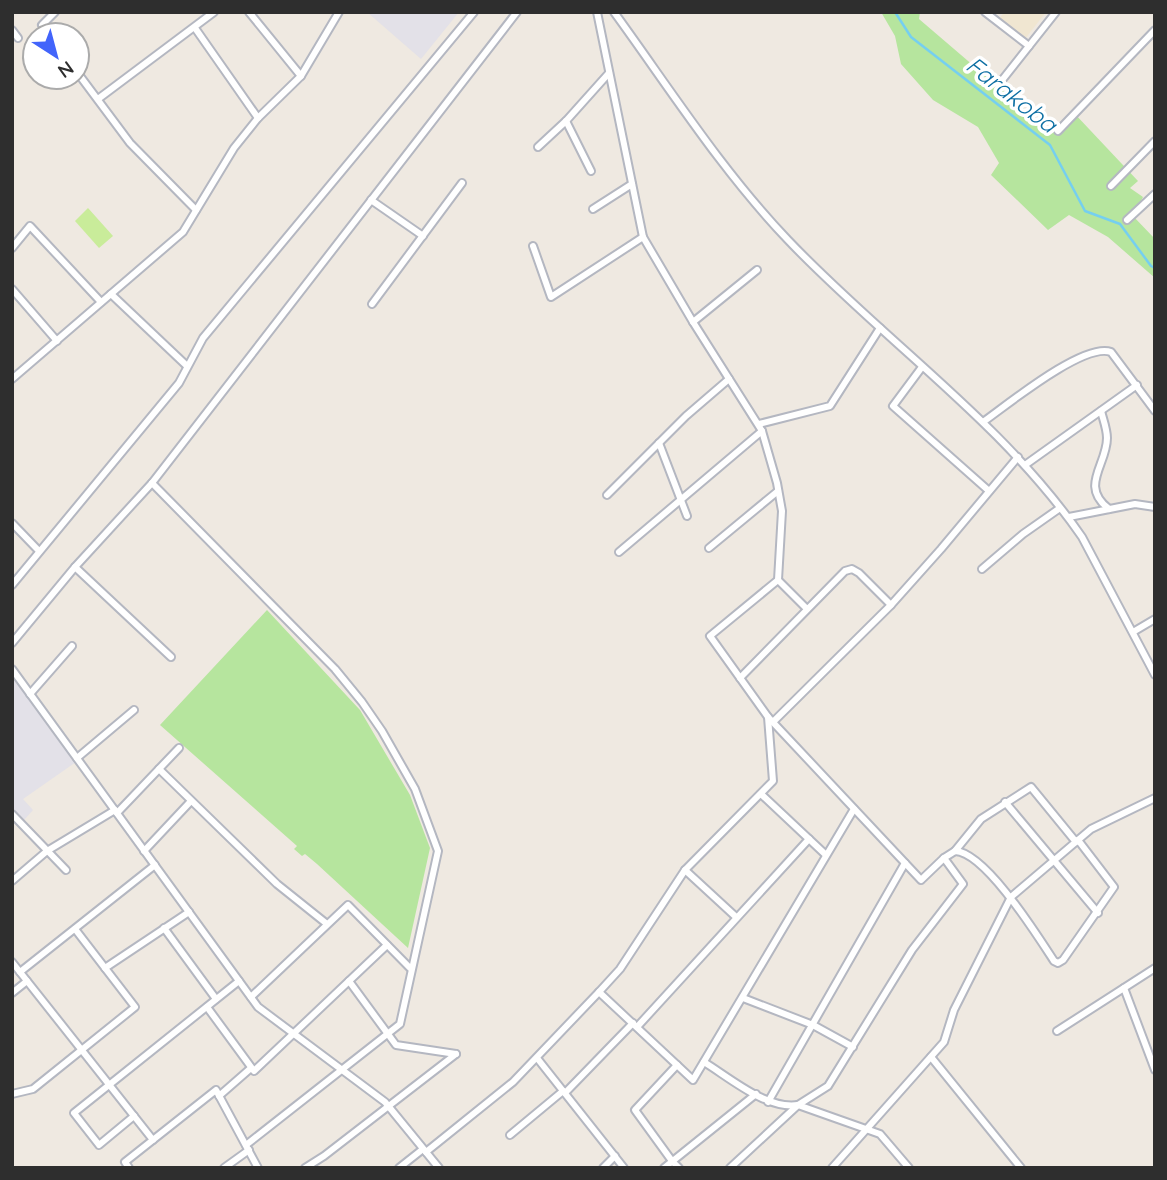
<svg xmlns="http://www.w3.org/2000/svg" width="1167" height="1180" font-family="Quicksand,sans-serif">
<rect width="100%" height="100%" fill="#efe9e1"/>
<!-- industrial -->
<g fill="#e3e1e8">
<path d="M367 12H459L421 59Z"/>
<path d="M12 676 76 762 23 799 33 810 24 820 12 809Z"/>
</g>
<!-- education -->
<path fill="#f0e6d1" d="M1004 12H1046L1025 39 1000 18Z"/>
<!-- green -->
<g fill="#b6e59e">
<path d="M881 12H920L919 19 1052 133 1074 113 1138 181 1130 188 1143 197 1133 216 1155 239V278L1108 237 1069 215 1048 230 991 175 999 163 978 127 933 100 901 64 895 36Z"/>
<path d="M267 610 360 710 410 795 430 848 408 948 317 864 305 854 302 856 294 849 297 846 160 725Z"/>
</g>
<!-- pitch -->
<path fill="#c9ec9a" d="M88 208 113 236 99 248 75 221Z"/>
<g fill="none" stroke-linecap="round" stroke-linejoin="round">
<!-- stream -->
<path stroke="#75cff0" stroke-width="2.5" d="M895 12 911 37 1050 145 1085 211 1120 224 1151 266 1155 268"/>
<defs>
<g id="minor">
<path d="M249 12 301 76"/>
<path d="M597 12 643 237 693 322 762 431 777 483 782 511 778 580 710 636 768 717 921 880 944 858 955 851C985 852 1037 935 1054 961L1058 963 1063 960 1114 887 1078 840"/>
<path d="M614 12C670 89 722 171 788 240 884 341 1002 421 1082 537L1155 675"/>
<path d="M985 12 1029 46"/>
<path d="M195 28 258 118"/>
<path d="M12 30 18 38"/>
<path d="M50 35 42 25 55 12"/>
<path d="M77 72 130 143 196 210"/>
<path d="M999 84 1056 12"/>
<path d="M98 99 214 12"/>
<path d="M566 121 591 171"/>
<path d="M1058 131 1155 30"/>
<path d="M538 147 566 121 609 73"/>
<path d="M1111 186 1155 141"/>
<path d="M371 200 423 236"/>
<path d="M593 209 632 184"/>
<path d="M1127 220 1155 194"/>
<path d="M533 246 551 297 643 237"/>
<path d="M12 248 30 226 101 302"/>
<path d="M12 289 57 341"/>
<path d="M111 294 187 366"/>
<path d="M372 304 462 183"/>
<path d="M693 322 757 270"/>
<path d="M922 367 893 406 989 491"/>
<path d="M12 379 183 232 234 148 258 118 301 76 339 12"/>
<path d="M1101 411C1103 419 1107 429 1107 438 1107 465 1079 486 1109 509"/>
<path d="M983 422C1007 405 1084 342 1111 352L1155 411"/>
<path d="M759 424 830 406 880 328"/>
<path d="M659 443 687 516"/>
<path d="M1025 465 1137 385"/>
<path d="M152 483 335 669 362 702 382 731 415 789 438 851 400 1024 246 1145"/>
<path d="M607 495 686 416 729 379"/>
<path d="M1069 517 1135 504 1155 507"/>
<path d="M12 523 39 551"/>
<path d="M709 548 778 491"/>
<path d="M619 552 762 431"/>
<path d="M75 567 171 657"/>
<path d="M982 569 1023 534 1060 508"/>
<path d="M778 580 807 609"/>
<path d="M12 585 179 383 203 338 474 12"/>
<path d="M1133 632 1155 619"/>
<path d="M12 643 75 567 152 483 517 12"/>
<path d="M12 669 258 1007 385 1102 439 1168"/>
<path d="M740 678 845 571 852 569 859 573 891 605"/>
<path d="M30 694 72 646"/>
<path d="M773 722 891 605 941 549 1018 457"/>
<path d="M77 758 134 710"/>
<path d="M159 769 277 884 327 924"/>
<path d="M761 794 826 855"/>
<path d="M1005 802 1098 913"/>
<path d="M117 813 179 748"/>
<path d="M12 814 66 870"/>
<path d="M144 851 191 801"/>
<path d="M955 851 981 819 1031 787 1076 842"/>
<path d="M685 870 736 917"/>
<path d="M12 881 47 851 115 810"/>
<path d="M164 928 216 999"/>
<path d="M12 962 153 1140"/>
<path d="M105 968 189 912"/>
<path d="M20 972 155 865"/>
<path d="M349 981 396 1045 456 1054"/>
<path d="M1124 988 1155 1070"/>
<path d="M599 992 693 1080 854 809"/>
<path d="M12 993 27 981"/>
<path d="M251 997 348 905 410 968"/>
<path d="M743 998 813 1025 853 1047"/>
<path d="M207 1007 254 1071 387 945"/>
<path d="M637 1027 809 839"/>
<path d="M1057 1031 1155 968"/>
<path d="M931 1057 1021 1168"/>
<path d="M537 1058 624 1168"/>
<path d="M704 1062C730 1078 767 1110 798 1105L880 1134 909 1168"/>
<path d="M677 1065 635 1110 672 1161 679 1168"/>
<path d="M565 1093 633 1023"/>
<path d="M12 1094 33 1089 135 1007 75 929"/>
<path d="M219 1096 251 1068"/>
<path d="M768 1102 905 863"/>
<path d="M134 1116 99 1145 74 1113 239 981"/>
<path d="M510 1135 563 1091"/>
<path d="M426 1152 513 1082 599 992 620 969 685 870 773 781 768 717"/>
<path d="M129 1168 125 1162 216 1090 258 1168"/>
<path d="M224 1168 249 1150"/>
<path d="M305 1168 324 1156 456 1054"/>
<path d="M399 1168 423 1149"/>
<path d="M603 1168 615 1156"/>
<path d="M664 1168 756 1094"/>
<path d="M730 1168 798 1105 828 1086 912 950 963 884 944 858"/>
<path d="M832 1168 944 1042 954 1010 1011 897 1091 829 1155 798"/>
</g>
</defs>
<!-- minor casing -->
<use href="#minor" stroke="#b4b7c1" stroke-width="10"/>
<!-- minor -->
<use href="#minor" stroke="#fff" stroke-width="6"/>
</g>
<g text-anchor="middle" dominant-baseline="central" stroke-width="7" stroke-linejoin="round" paint-order="stroke">
<!-- water labels -->
<g font-size="24" font-style="italic" fill="#0d6fa3" stroke="#fff">
<text transform="translate(1012 94) rotate(38)">Farakoba</text>
</g>
</g>
<!-- border -->
<rect width="1167" height="1180" fill="none" stroke="#2e2e2e" stroke-width="28"/>
<!-- north arrow -->
<g transform="translate(56 56) rotate(144)"><circle r="33" fill="#ffffff" stroke="#ababab" stroke-width="2"/>
<path d="M0-5L12 26L0 18L-12 26Z" fill="#4264fb"/>
<text y="-10" font-size="19" font-weight="bold" text-anchor="middle" fill="#2e2e2e">N</text>
</g>
</svg>
